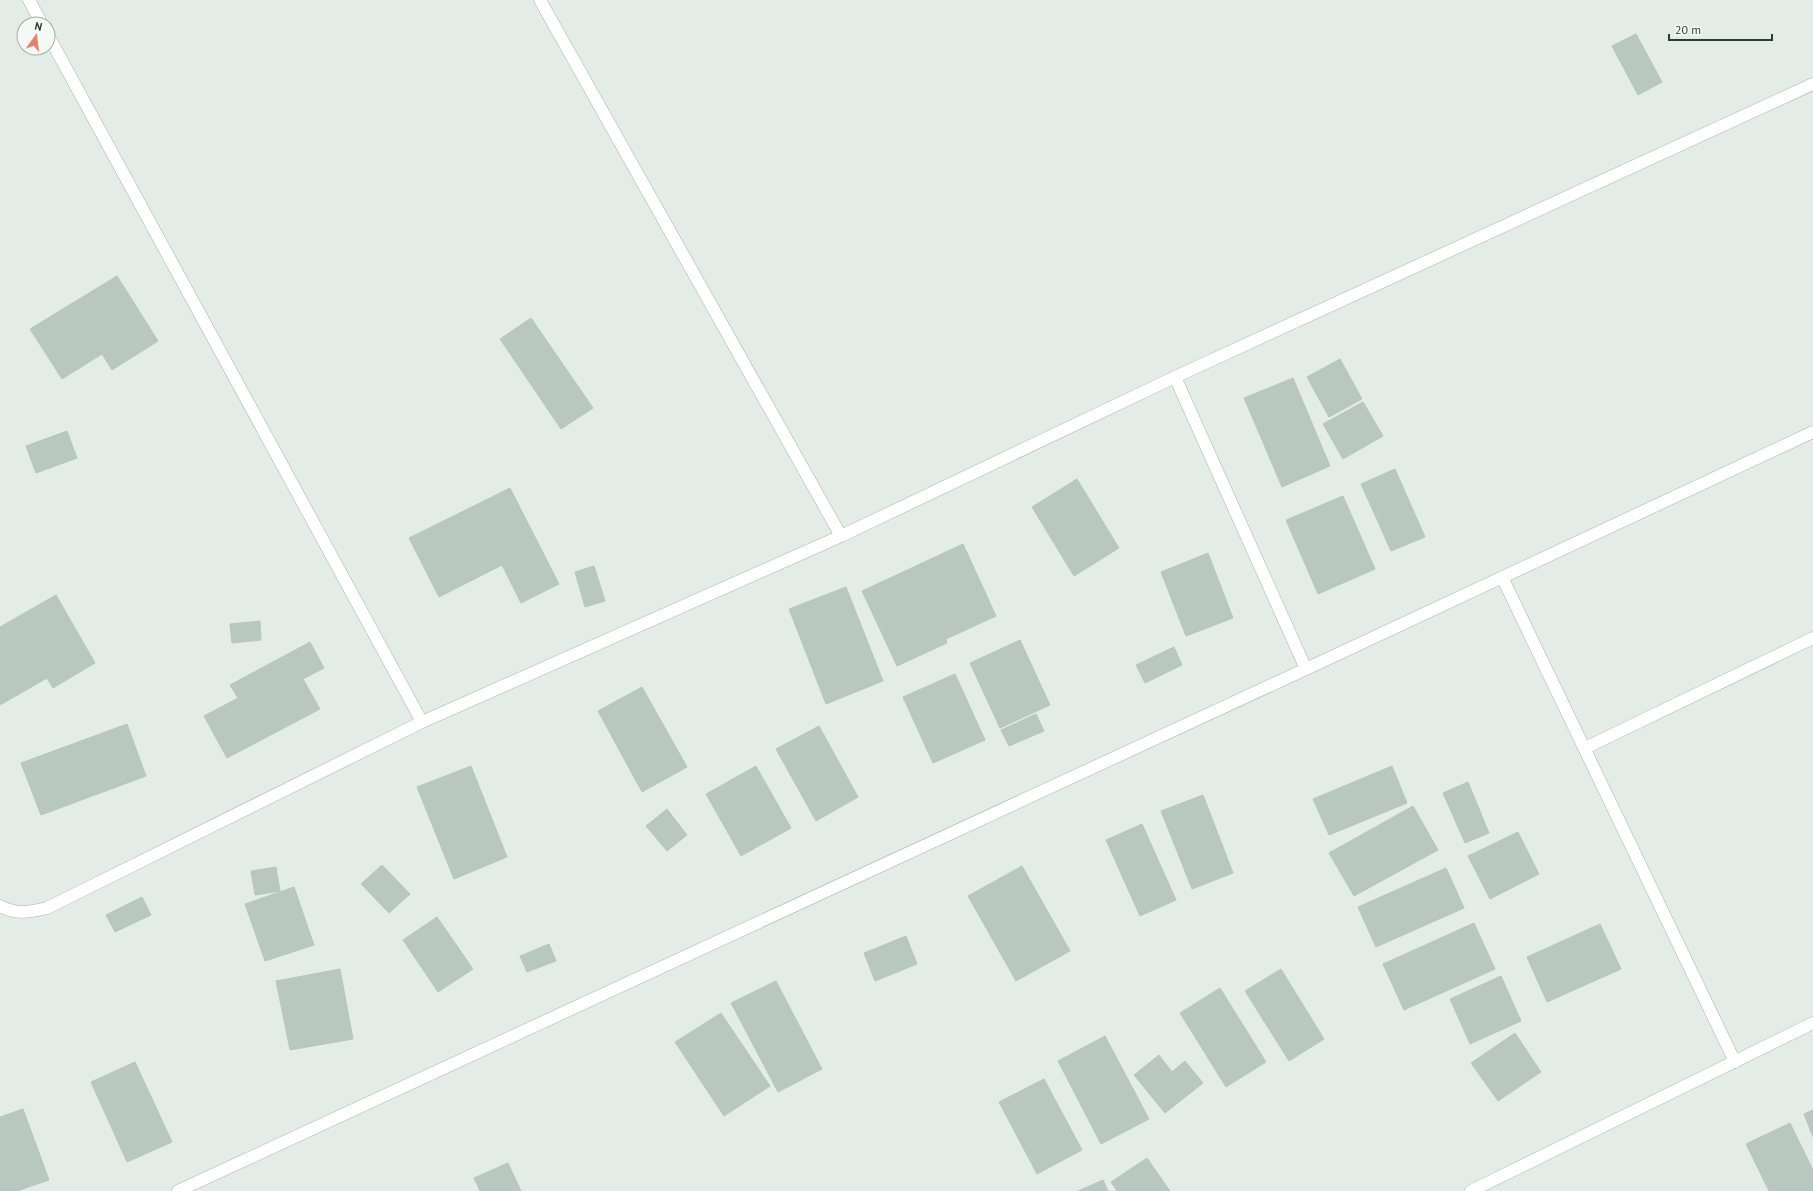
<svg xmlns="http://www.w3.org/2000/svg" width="1813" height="1191" font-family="'PT Sans',sans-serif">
<rect width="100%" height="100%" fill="#e4ece8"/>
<!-- building -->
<g fill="#b9c7c1" stroke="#b7c6bf">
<path d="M1636 34 1662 82 1638 95 1612 46Z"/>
<path d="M117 276 158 341 112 370 102 354 62 379 30 329Z"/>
<path d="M531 318 593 408 561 429 500 339Z"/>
<path d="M1340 359 1362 399 1329 417 1307 377Z"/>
<path d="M1293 378 1330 466 1282 487 1244 398Z"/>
<path d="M1363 402 1383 436 1343 459 1323 424Z"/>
<path d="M67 431 77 458 36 473 26 446Z"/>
<path d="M1395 469 1425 537 1391 551 1361 484Z"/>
<path d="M1077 479 1119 548 1074 576 1032 507Z"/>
<path d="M510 488 559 584 521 603 502 565 439 597 409 538Z"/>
<path d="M1343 496 1375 569 1318 594 1286 520Z"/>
<path d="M963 544 996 616 946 639 947 643 897 666 862 591Z"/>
<path d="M1208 553 1233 618 1186 636 1161 572Z"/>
<path d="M594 566 605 601 585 607 575 572Z"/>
<path d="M846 587 883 681 826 704 789 609Z"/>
<path d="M56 595 95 663 53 688 47 678 0 705V627Z"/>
<path d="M260 621 261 640 232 643 230 624Z"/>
<path d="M1020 640 1050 705 1000 728 970 663Z"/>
<path d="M310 642 324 668 303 679 320 709 227 758 204 716 238 698 230 685Z"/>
<path d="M1174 647 1182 665 1145 683 1136 665Z"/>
<path d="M955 674 985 740 933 763 903 697Z"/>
<path d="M642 687 687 767 642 792 598 711Z"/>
<path d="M1036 714 1044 731 1009 746 1001 730Z"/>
<path d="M127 724 146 776 41 815 21 763Z"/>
<path d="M819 726 858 797 816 821 776 749Z"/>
<path d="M471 766 507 857 454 879 417 787Z"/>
<path d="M756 766 791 828 741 856 706 794Z"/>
<path d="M1392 766 1407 803 1329 835 1313 799Z"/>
<path d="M1468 782 1489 833 1465 843 1443 793Z"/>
<path d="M1203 795 1233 873 1192 889 1161 811Z"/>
<path d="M1413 806 1438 850 1354 896 1329 853Z"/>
<path d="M667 809 687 835 667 851 646 826Z"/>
<path d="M1142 824 1176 900 1140 916 1106 840Z"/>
<path d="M1518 832 1539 874 1490 899 1468 856Z"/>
<path d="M382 865 410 894 389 913 361 884Z"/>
<path d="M1022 866 1070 951 1016 981 968 896Z"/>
<path d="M276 867 280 891 255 895 251 871Z"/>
<path d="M1446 868 1464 908 1376 947 1358 907Z"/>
<path d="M294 887 314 945 265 961 245 904Z"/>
<path d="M142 897 151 915 115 932 106 915Z"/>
<path d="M437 917 473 969 438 992 403 940Z"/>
<path d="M1474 923 1495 969 1404 1010 1383 964Z"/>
<path d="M1600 924 1621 969 1547 1002 1527 957Z"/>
<path d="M906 936 917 964 875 981 864 953Z"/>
<path d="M549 944 556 961 527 972 520 956Z"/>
<path d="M340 969 353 1039 290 1050 276 981Z"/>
<path d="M1281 969 1324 1039 1289 1061 1245 991Z"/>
<path d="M1501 976 1521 1021 1470 1044 1450 999Z"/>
<path d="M776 981 822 1069 778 1092 731 1003Z"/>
<path d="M1220 988 1266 1062 1226 1087 1180 1013Z"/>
<path d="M721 1013 770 1086 724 1116 675 1042Z"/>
<path d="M1515 1033 1541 1072 1498 1101 1471 1063Z"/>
<path d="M1105 1036 1149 1119 1101 1144 1058 1061Z"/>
<path d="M1159 1055 1172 1072 1185 1061 1203 1083 1165 1113 1134 1075Z"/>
<path d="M135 1062 172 1142 127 1162 91 1082Z"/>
<path d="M1044 1079 1082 1150 1037 1174 999 1102Z"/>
<path d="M23 1109 49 1180 17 1191H0V1117Z"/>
<path d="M1813 1110V1137L1804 1114Z"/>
<path d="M1790 1123 1813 1170V1191H1769L1746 1144Z"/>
<path d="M1147 1158 1170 1191H1117L1111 1182Z"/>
<path d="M508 1163 521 1191H480L474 1178Z"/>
<path d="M1103 1180 1108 1191H1078Z"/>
</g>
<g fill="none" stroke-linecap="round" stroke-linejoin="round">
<defs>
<g id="minor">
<path d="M29 0 42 24"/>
<path d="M540 0 841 536"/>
<path d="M48 35 422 722"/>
<path d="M1175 377 1306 669"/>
<path d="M1502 577 1735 1062"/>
<path d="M1585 748 1813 638"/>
<path d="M0 906C16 915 30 912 47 908L422 722 841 536 1175 377 1813 84"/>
<path d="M178 1191 1306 669 1813 432"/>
<path d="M1471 1191 1813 1023"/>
</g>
</defs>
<!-- minor casing -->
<use href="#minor" stroke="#a7b4af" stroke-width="13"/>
<!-- minor -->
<use href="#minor" stroke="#fff" stroke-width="12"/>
</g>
<!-- north arrow -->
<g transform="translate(36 36) rotate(14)"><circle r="19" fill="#f4f9f6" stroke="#a1aea9"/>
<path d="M0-3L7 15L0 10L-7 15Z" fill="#e88266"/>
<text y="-6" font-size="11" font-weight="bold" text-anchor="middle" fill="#243d35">N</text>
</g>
<!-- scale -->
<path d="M1669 34v6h103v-6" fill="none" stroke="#243d35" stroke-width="2"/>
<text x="1675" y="34" font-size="12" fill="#243d35" stroke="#f4f9f6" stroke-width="3" paint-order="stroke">20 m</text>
</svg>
